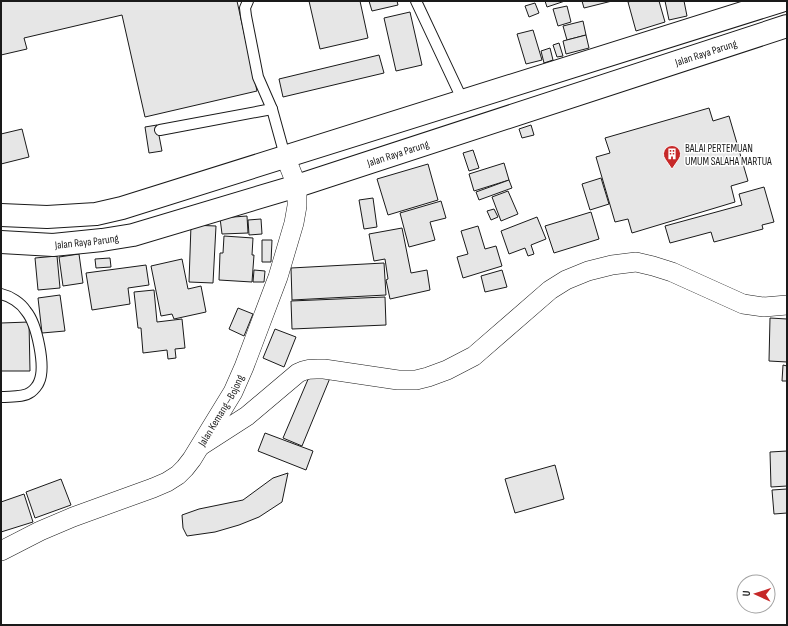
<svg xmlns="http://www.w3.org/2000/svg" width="788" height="626" font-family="'Sofia Sans Condensed',sans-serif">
<rect width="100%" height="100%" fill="#fff"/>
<!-- building -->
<g fill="#e6e6e6" stroke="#1a1a1a">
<path d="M1 1H237L257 91 145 117 122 15 24 38 27 49 1 55Z"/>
<path d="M309 1H360L368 38 320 49Z"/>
<path d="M369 1H397L398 5 372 11Z"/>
<path d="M545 1H565L547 7Z"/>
<path d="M582 1H612L584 8Z"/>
<path d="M632 1H659L665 22 636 31 628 2Z"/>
<path d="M665 1H684L687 16 669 20Z"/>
<path d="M535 3 539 13 529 17 525 6Z"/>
<path d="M567 6 571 22 558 26 553 9Z"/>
<path d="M410 12 422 65 396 71 384 18Z"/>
<path d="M583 21 586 35 567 40 563 26Z"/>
<path d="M533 30 542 60 526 64 517 34Z"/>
<path d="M586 35 589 48 566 54 563 41Z"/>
<path d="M559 43 563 56 557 57 553 45Z"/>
<path d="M550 48 553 60 544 63 541 51Z"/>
<path d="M379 55 384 73 283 97 279 79Z"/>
<path d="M709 108 713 121 729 116 748 181 731 186 735 202 632 233 628 219 615 222 596 157 610 153 605 138Z"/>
<path d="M157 125 162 151 149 153 145 127Z"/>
<path d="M531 125 534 135 522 138 519 129Z"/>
<path d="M22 129 29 157 1 164V134Z"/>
<path d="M473 150 479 168 469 171 463 153Z"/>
<path d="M504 163 509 180 474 191 469 174Z"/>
<path d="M428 164 438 200 388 215 377 179Z"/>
<path d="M601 178 609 204 590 210 582 184Z"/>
<path d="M509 180 512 188 479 200 476 192Z"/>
<path d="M764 187 774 222 762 225 763 229 714 242 711 232 670 243 665 226 742 205 739 194Z"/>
<path d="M508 191 518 214 501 221 492 197Z"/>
<path d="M373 198 377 227 364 229 359 200Z"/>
<path d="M441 201 446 218 430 222 435 240 409 247 400 213Z"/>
<path d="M494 209 498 217 491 220 487 211Z"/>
<path d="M591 212 599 239 554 253 545 226Z"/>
<path d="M247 216 248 233 222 234 220 218Z"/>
<path d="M537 217 546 239 531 245 534 254 528 256 525 248 509 254 501 231Z"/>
<path d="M261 219 262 234 249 235 248 220Z"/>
<path d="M191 225 216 226 213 283 189 282Z"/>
<path d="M478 226 485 249 496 246 502 266 463 278 457 257 468 254 461 231Z"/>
<path d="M402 228 411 273 427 270 430 290 390 299 386 280 388 279 385 259 374 261 369 234Z"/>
<path d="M224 236 253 238 252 255H254L252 282 219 280 220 253H223Z"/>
<path d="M262 240H272L271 262H262Z"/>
<path d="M79 254 83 283 63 286 59 257Z"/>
<path d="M57 256 60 288 38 290 35 258Z"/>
<path d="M110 258 111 267 96 268 95 259Z"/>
<path d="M182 259 188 289 201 286 206 312 174 319 172 314 161 316 151 266Z"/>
<path d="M384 263 386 295 292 300 291 268Z"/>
<path d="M146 265 149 285 128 288 130 304 92 310 86 273Z"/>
<path d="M254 270 265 271 264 282H253Z"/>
<path d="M502 270 507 287 485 292 481 276Z"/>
<path d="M154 290 157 322 182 319 185 348 175 349 176 358 168 359 167 350 143 353 141 328H138L134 292Z"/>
<path d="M60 295 65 331 42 333 38 298Z"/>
<path d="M385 297 386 325 292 329 291 301Z"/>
<path d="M238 308 253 314 244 336 229 329Z"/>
<path d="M770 318 787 319V362L769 361Z"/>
<path d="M29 322 30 371H1V323Z"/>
<path d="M275 329 296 337 284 367 263 358Z"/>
<path d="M783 365 787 366V381H782Z"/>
<path d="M312 370 330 378 302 446 283 438Z"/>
<path d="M265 433 313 451 306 470 258 451Z"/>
<path d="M787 451V486L771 487 770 452Z"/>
<path d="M555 465 564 499 515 513 505 479Z"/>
<path d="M288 473 282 502 259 517 239 525 215 532 187 536 183 528 182 515 199 509 243 500 273 478Z"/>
<path d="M61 479 71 505 35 518 26 492Z"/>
<path d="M787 489V513L774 514 772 490Z"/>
<path d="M24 494 33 522 1 532V502Z"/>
</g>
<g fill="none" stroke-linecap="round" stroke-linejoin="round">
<defs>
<g id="lane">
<path d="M248 1 245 8 246 16 258 77 272 109 285 156"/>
<path d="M416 1 463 101"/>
<path d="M160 130 272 109"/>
<path d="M1 294C10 296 21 303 26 311 37 324 46 367 39 382 38 385 34 390 31 392 23 398 11 396 1 397"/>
</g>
<g id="street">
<path d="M202 445 247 416 298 373C307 368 314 369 324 369L398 380H416L428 377 447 370 474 356 550 290 566 280 588 271 612 265 636 262 653 266 672 272 743 304 764 307 787 305"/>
<path id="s1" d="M1 551 40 531 73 517 153 488 167 482 178 475 185 468 192 459 233 392 244 367 278 277 294 223 297 206V186L285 156"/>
</g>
<g id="highway">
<path d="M1 215 47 217 96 214 122 208 781 1"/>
<path id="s2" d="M1 242 53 245 102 240 133 235 297 186 787 26"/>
</g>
</defs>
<!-- lane casing -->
<use href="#lane" stroke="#1a1a1a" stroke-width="12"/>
<!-- street casing -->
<use href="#street" stroke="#1a1a1a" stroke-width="20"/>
<!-- highway casing -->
<use href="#highway" stroke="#1a1a1a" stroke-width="24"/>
<!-- lane -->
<use href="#lane" stroke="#fff" stroke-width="10"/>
<!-- street -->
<use href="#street" stroke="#fff" stroke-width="19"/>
<!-- highway -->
<use href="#highway" stroke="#fff" stroke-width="22"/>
</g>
<!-- icons -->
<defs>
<symbol id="building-pin" viewBox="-11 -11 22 30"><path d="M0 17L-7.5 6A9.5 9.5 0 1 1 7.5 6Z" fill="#c62828" stroke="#fff"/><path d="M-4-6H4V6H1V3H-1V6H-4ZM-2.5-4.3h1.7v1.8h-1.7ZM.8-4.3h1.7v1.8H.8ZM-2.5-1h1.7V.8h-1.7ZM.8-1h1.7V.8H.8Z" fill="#fff"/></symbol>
</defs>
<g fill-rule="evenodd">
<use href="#building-pin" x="662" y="144" width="20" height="27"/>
</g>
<g text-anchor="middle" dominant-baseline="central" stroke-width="3" stroke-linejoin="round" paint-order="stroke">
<!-- street labels -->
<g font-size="11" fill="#1a1a1a" stroke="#fff">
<text stroke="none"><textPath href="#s2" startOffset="734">Jalan Raya Parung</textPath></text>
<text stroke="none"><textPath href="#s2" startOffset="410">Jalan Raya Parung</textPath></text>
<text stroke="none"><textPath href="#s2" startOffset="86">Jalan Raya Parung</textPath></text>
<text stroke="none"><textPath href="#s1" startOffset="271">Jalan Kemang–Bojong</textPath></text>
</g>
<!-- poi labels -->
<g font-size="11" fill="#1a1a1a" stroke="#fff" text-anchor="start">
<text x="685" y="148">BALAI PERTEMUAN<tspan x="685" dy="13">UMUM SALAHA MARTUA</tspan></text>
</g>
</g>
<!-- border -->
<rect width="788" height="626" fill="none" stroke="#1a1a1a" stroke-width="4"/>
<!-- north arrow -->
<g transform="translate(756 594) rotate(273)"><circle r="19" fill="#ffffff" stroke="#a3a3a3"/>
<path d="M0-3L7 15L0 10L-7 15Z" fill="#c62828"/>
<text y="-6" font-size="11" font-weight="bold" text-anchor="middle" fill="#1a1a1a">U</text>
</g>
</svg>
